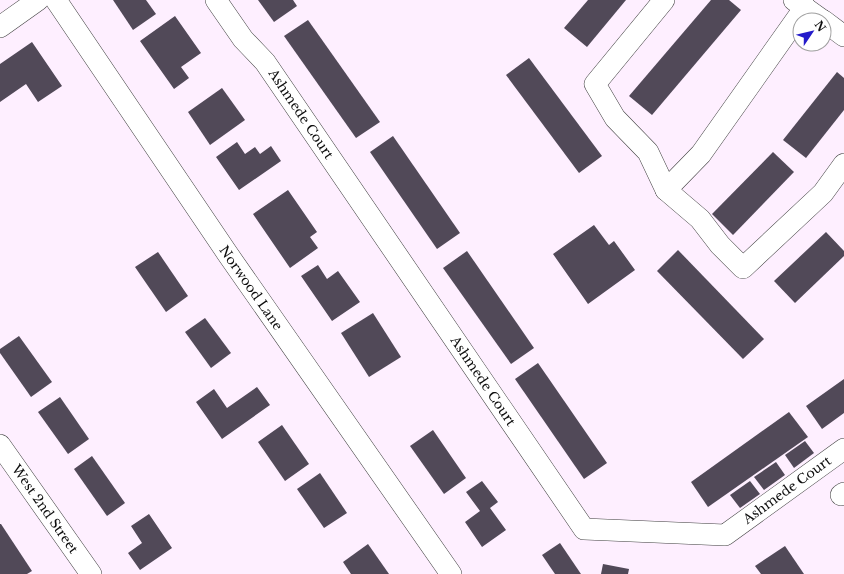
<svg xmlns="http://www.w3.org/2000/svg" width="844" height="574" font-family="'Libre Baskerville',serif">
<rect width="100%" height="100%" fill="#feefff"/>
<!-- building -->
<g fill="#514958">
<path d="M113 0H146L156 14 133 30Z"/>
<path d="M258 0H293L297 6 274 22Z"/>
<path d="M588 0H626L587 47 564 28Z"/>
<path d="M711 0H729L741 10 652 115 629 96Z"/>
<path d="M175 16 201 53 181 67 189 78 174 89 140 41Z"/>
<path d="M308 20 380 122 356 138 284 36Z"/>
<path d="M32 42 62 86 38 102 26 84 0 102V64Z"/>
<path d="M529 58 602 156 579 173 506 75Z"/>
<path d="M837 72 844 78V110L806 158 783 140Z"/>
<path d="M222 88 245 120 210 145 188 112Z"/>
<path d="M393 136 460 233 437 249 370 152Z"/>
<path d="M237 142 245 154 255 147 260 154 271 146 281 161 239 190 216 157Z"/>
<path d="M773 152 794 172 733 235 712 214Z"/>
<path d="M288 190 317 232 310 237 318 248 290 268 253 214Z"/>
<path d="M594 225 609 245 614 241 635 270 588 304 553 254Z"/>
<path d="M826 232 844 251V256L795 303 774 281Z"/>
<path d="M678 250 764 339 743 359 657 271Z"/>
<path d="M467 251 534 348 511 364 443 268Z"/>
<path d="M158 252 188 296 166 312 135 267Z"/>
<path d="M318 265 327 279 338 271 360 302 332 321 301 276Z"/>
<path d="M373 313 401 357 369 377 341 333Z"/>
<path d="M205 318 231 353 211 368 185 332Z"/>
<path d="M19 336 52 382 31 397 0 353V349Z"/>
<path d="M538 363 607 463 584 479 515 379Z"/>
<path d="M844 379V413L822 429 806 406Z"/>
<path d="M257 387 270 405 222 439 196 402 214 389 227 408Z"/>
<path d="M60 397 89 439 68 454 38 412Z"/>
<path d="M789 412 808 437 708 507 691 482Z"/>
<path d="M282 425 309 464 285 481 258 442Z"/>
<path d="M433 430 466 478 444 494 410 446Z"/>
<path d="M805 441 814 453 794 468 785 455Z"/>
<path d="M92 456 125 503 107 516 74 469Z"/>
<path d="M776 462 785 475 764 490 754 477Z"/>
<path d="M320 473 347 513 324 528 297 489Z"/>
<path d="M482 481 498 502 490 508 506 530 482 547 465 522 480 511 466 492Z"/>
<path d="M750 481 760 494 740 508 730 495Z"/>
<path d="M149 514 172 548 140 570 128 553 142 543 131 526Z"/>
<path d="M0 524H1L32 571 27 574H0Z"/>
<path d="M560 543 581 574H555L542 555Z"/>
<path d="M368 544 389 574H351L343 562Z"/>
<path d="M785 546 804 574H761L755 566Z"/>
<path d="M603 564 629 569 628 574H601Z"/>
</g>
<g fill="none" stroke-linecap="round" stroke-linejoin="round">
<defs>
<g id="minor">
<path d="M56 0 227 253 451 574"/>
<path d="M216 0 243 39 265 62 584 529 725 535 844 449"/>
<path d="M664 0 595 84 615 118 648 152 666 190 700 219 720 245 743 268 823 193 844 164"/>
<path d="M794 0 822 20"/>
<path d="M824 21 844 36"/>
<path d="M0 27 38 0"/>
<path d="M666 190 701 154 805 7"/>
<path d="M0 445 91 574"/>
<path d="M841 495 844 493"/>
</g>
</defs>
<!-- minor casing -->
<use href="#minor" stroke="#414141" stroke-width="22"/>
<!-- minor -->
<use href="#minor" stroke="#fff" stroke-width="21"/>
</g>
<g text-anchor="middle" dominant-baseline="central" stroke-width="4" stroke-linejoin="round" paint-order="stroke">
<!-- street labels -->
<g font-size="13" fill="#0e0e0e" stroke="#fff">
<text transform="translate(301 114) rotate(56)">Ashmede Court</text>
<text transform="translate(251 288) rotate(55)">Norwood Lane</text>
<text transform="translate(483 381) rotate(56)">Ashmede Court</text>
<text transform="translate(787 490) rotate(-36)">Ashmede Court</text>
<text transform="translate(45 509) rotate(55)">West 2nd Street</text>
</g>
</g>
<!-- north arrow -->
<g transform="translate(812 32) rotate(55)"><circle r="19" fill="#ffffff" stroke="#9f9f9f"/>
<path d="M0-3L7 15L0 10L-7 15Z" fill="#241bca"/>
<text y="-6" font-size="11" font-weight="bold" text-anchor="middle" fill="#0e0e0e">N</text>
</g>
</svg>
